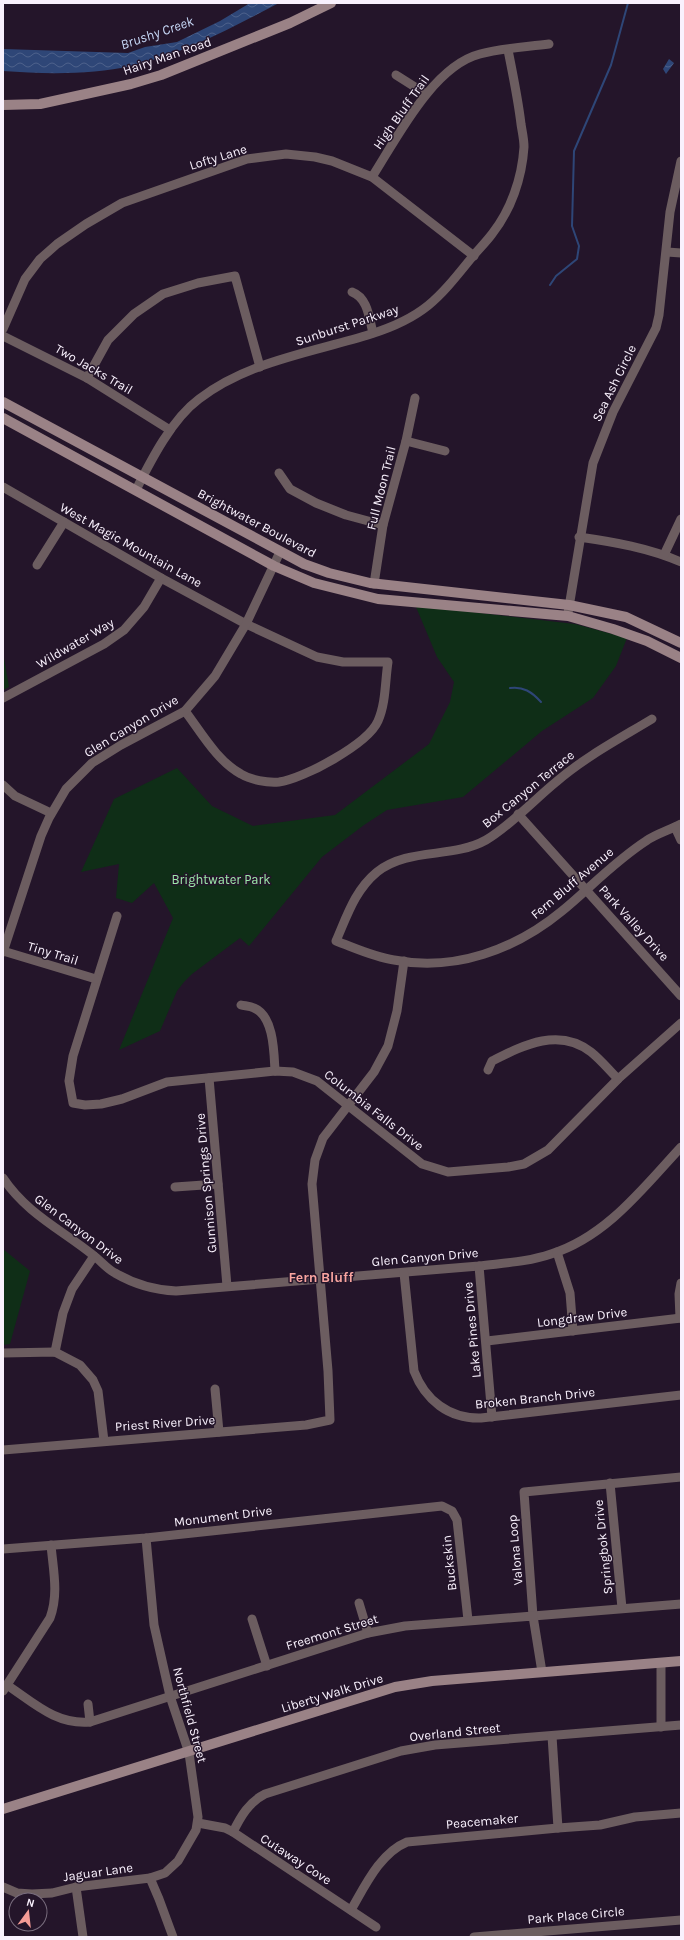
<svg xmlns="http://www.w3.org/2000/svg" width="684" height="1940" font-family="Karla,sans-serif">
<defs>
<pattern id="water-waves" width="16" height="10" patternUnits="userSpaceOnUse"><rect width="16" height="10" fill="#2e4677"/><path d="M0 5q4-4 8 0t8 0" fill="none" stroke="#4d618b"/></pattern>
</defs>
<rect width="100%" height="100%" fill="#24152a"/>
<!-- green -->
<g fill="#0f2e17">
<path d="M416 607 455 610 575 624 627 638 616 666 593 698 542 731 463 797 387 810 364 825 322 857 249 946 240 938 192 974 184 982 177 991 160 1031 119 1050 173 918 154 883 132 903 116 898 119 864 81 872 114 799 177 768 212 806 253 826 335 815 429 744 450 702 454 682 437 657Z"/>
<path d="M3 652 9 687 3 690Z"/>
<path d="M3 1249 30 1271 10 1344 3 1345Z"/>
</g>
<!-- water -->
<g fill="url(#water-waves)">
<path d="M250 3H279C231 28 183 54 131 66 92 75 43 74 3 71V49L128 53 145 47 177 42 220 21Z"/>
<path d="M669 59 674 63 666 74 663 69Z"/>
</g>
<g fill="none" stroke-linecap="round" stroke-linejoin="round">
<!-- stream -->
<g stroke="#2e4677" stroke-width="2">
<path d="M550 285 556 276 577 259 579 246 572 226 574 151 611 65 628 3"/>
<path d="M510 688C523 686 532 692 541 702"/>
</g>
<!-- street -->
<g stroke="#6c5d60" stroke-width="9">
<path d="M396 75 426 94"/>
<path d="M372 177C397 138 433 66 480 54 502 48 526 47 549 44"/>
<path d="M667 252 681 253"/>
<path d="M352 292C368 298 369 318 373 333"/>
<path d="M3 329 25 279 40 259 57 244 86 224 122 203 247 159 286 154 315 157 332 161 372 177 474 256"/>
<path d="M3 336 87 378 170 430"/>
<path d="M87 378 108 340 134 314 163 294 198 283 235 276 260 367"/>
<path d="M406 441 445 451"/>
<path d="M279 473 290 489 316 503 346 515 383 525"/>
<path d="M3 487 161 578 246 624 317 657 343 662H388C385 681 386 703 378 721 368 744 303 779 279 782 267 783 251 780 241 774 217 761 201 732 185 711"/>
<path d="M136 490C151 460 172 419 199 399 248 361 314 352 371 334 425 317 439 298 473 256 479 249 486 242 492 234 511 210 522 178 524 147 524 139 522 131 521 124 518 99 513 75 508 50"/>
<path d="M579 537C614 542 649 548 681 562"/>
<path d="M664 555 681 519"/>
<path d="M37 565 64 522"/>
<path d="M374 584 383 525 406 441 415 398"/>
<path d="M568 613 593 463 613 412 656 328 659 315 670 212 681 161"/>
<path d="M3 698 104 644 124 630 144 607 161 578"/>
<path d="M652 719C619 739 585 757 556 782 535 799 509 827 486 840 452 859 409 847 377 872 355 890 347 916 336 941 355 948 374 957 394 960 455 972 516 949 562 911 590 888 615 861 646 841 656 834 670 830 681 824"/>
<path d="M3 785 15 796 51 813"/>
<path d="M518 814 681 996"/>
<path d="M675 827 681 840"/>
<path d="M117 916 73 1056 69 1081 73 1103 85 1105 101 1104 122 1099 167 1082 275 1071 293 1072 317 1081 422 1164 448 1172 508 1167 524 1164 548 1150 618 1079 681 1023"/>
<path d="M3 951 96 979"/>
<path d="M3 952 41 836 49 818 66 789 92 763 121 745 185 711 215 676 246 624 280 552"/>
<path d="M241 1005C245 1006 250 1006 254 1008 274 1016 274 1053 275 1071"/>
<path d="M488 1070 492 1061C524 1045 559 1027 591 1052 601 1060 609 1070 618 1079"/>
<path d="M209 1078 227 1286"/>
<path d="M3 1178C26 1213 62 1230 93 1255 101 1261 107 1269 115 1273 134 1284 154 1290 176 1291L479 1266C503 1263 528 1262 551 1254 606 1237 643 1188 681 1147"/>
<path d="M175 1187 218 1184"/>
<path d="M557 1252 570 1293 573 1331"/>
<path d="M479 1266 492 1417"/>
<path d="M404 1273 414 1371C425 1400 449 1419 481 1418L681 1395"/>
<path d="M680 1318 679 1294 681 1283"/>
<path d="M487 1341 681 1318"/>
<path d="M55 1352 63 1313 72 1289 94 1256"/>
<path d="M3 1353 55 1352 80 1365 93 1380 98 1391 104 1441"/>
<path d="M215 1389 219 1432"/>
<path d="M3 1450 306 1425 330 1420 328 1371 312 1184 315 1160 323 1138 374 1072 388 1046 397 1011 404 961"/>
<path d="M681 1477 524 1492 533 1616 681 1604"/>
<path d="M610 1483 622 1608"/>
<path d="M3 1549 146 1538 442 1506 452 1511 457 1520 468 1620"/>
<path d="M359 1603 368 1633"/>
<path d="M252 1619 267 1666"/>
<path d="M661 1663V1727"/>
<path d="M7 1685C34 1703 56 1725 90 1722L368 1633 405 1626 533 1616 542 1672"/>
<path d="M3 1691 50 1618C59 1594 53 1569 51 1545"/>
<path d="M88 1704 90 1722"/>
<path d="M198 1823 225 1828 233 1832 376 1927"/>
<path d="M558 1828 600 1825 635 1817 681 1813"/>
<path d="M233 1832C241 1816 249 1802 265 1794L401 1751 435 1745 681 1725"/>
<path d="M150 1878 159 1899 173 1937"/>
<path d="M3 1887 17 1893 32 1894 52 1893 76 1887 150 1878 165 1873 178 1861 196 1830 198 1817 189 1753 170 1696 154 1625 146 1538"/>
<path d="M76 1887 83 1937"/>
<path d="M351 1910C365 1886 380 1853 407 1842L558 1828 552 1736"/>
<path d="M474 1937 681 1920"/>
</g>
<!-- secondary -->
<g stroke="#9a8286" stroke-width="10">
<path d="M3 105 40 104 131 84 161 75 290 23 331 3"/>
<path d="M3 402 304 564 329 573 370 583 569 605 626 617 681 643"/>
<path d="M3 418 274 566 314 583 378 599 568 616 613 629 647 641 681 658"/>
<path d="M3 1809 395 1687 432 1681 681 1661"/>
</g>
</g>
<g text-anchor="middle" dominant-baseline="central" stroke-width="3" stroke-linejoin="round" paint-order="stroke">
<!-- street labels -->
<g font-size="13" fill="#f9f1fd" stroke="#24152a">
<text transform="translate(167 56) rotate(-19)">Hairy Man Road</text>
<text transform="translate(401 112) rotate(-55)">High Bluff Trail</text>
<text transform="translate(218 157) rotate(-17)">Lofty Lane</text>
<text transform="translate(347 325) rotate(-18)">Sunburst Parkway</text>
<text transform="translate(94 369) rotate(30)">Two Jacks Trail</text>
<text transform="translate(614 383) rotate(-64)">Sea Ash Circle</text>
<text transform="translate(381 488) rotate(-76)">Full Moon Trail</text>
<text transform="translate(257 523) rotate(28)">Brightwater Boulevard</text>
<text transform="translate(131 545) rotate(29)">West Magic Mountain Lane</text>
<text transform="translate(75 643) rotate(-30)">Wildwater Way</text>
<text transform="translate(131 726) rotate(-31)">Glen Canyon Drive</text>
<text transform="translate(528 789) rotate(-39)">Box Canyon Terrace</text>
<text transform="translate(572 883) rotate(-40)">Fern Bluff Avenue</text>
<text transform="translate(634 923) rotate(48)">Park Valley Drive</text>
<text transform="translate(53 953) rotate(17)">Tiny Trail</text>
<text transform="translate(374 1110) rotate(38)">Columbia Falls Drive</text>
<text transform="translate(206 1183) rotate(-95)">Gunnison Springs Drive</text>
<text transform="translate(79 1229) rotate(37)">Glen Canyon Drive</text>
<text transform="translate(425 1257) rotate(-5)">Glen Canyon Drive</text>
<text transform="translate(582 1317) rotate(-7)">Longdraw Drive</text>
<text transform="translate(472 1330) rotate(-95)">Lake Pines Drive</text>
<text transform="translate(535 1398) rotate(-6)">Broken Branch Drive</text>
<text transform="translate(165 1423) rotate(-4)">Priest River Drive</text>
<text transform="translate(223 1516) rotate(-7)">Monument Drive</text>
<text transform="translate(603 1547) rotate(-96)">Springbok Drive</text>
<text transform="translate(515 1550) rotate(-95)">Valona Loop</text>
<text transform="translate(449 1563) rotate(-96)">Buckskin</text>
<text transform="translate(332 1632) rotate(-17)">Freemont Street</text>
<text transform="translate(332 1693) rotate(-17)">Liberty Walk Drive</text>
<text transform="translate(190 1715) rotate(75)">Northfield Street</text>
<text transform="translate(455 1732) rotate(-6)">Overland Street</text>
<text transform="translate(482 1821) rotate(-5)">Peacemaker</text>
<text transform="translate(296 1859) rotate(33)">Cutaway Cove</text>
<text transform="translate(98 1872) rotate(-8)">Jaguar Lane</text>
<text transform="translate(576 1915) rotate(-5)">Park Place Circle</text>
</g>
<!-- park labels -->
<g font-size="13" fill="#9cebaa" stroke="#24152a">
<text x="221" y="879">Brightwater Park</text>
</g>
<!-- water labels -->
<g font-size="14" font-style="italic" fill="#c7d8f7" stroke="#24152a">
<text transform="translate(157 33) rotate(-19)">Brushy Creek</text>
</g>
<!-- neighbourhood labels -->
<g font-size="14" font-weight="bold" fill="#f9a5a0" stroke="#24152a">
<text x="321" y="1277">Fern Bluff</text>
</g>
</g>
<!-- border -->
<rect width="684" height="1940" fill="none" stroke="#f9f1fd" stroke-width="8"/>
<!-- north arrow -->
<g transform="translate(28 1912) rotate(15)"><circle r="19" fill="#24152a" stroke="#796d7e"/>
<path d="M0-3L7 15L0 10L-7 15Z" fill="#f59c96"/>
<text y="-6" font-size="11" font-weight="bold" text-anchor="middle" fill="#f9f1fd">N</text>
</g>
</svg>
